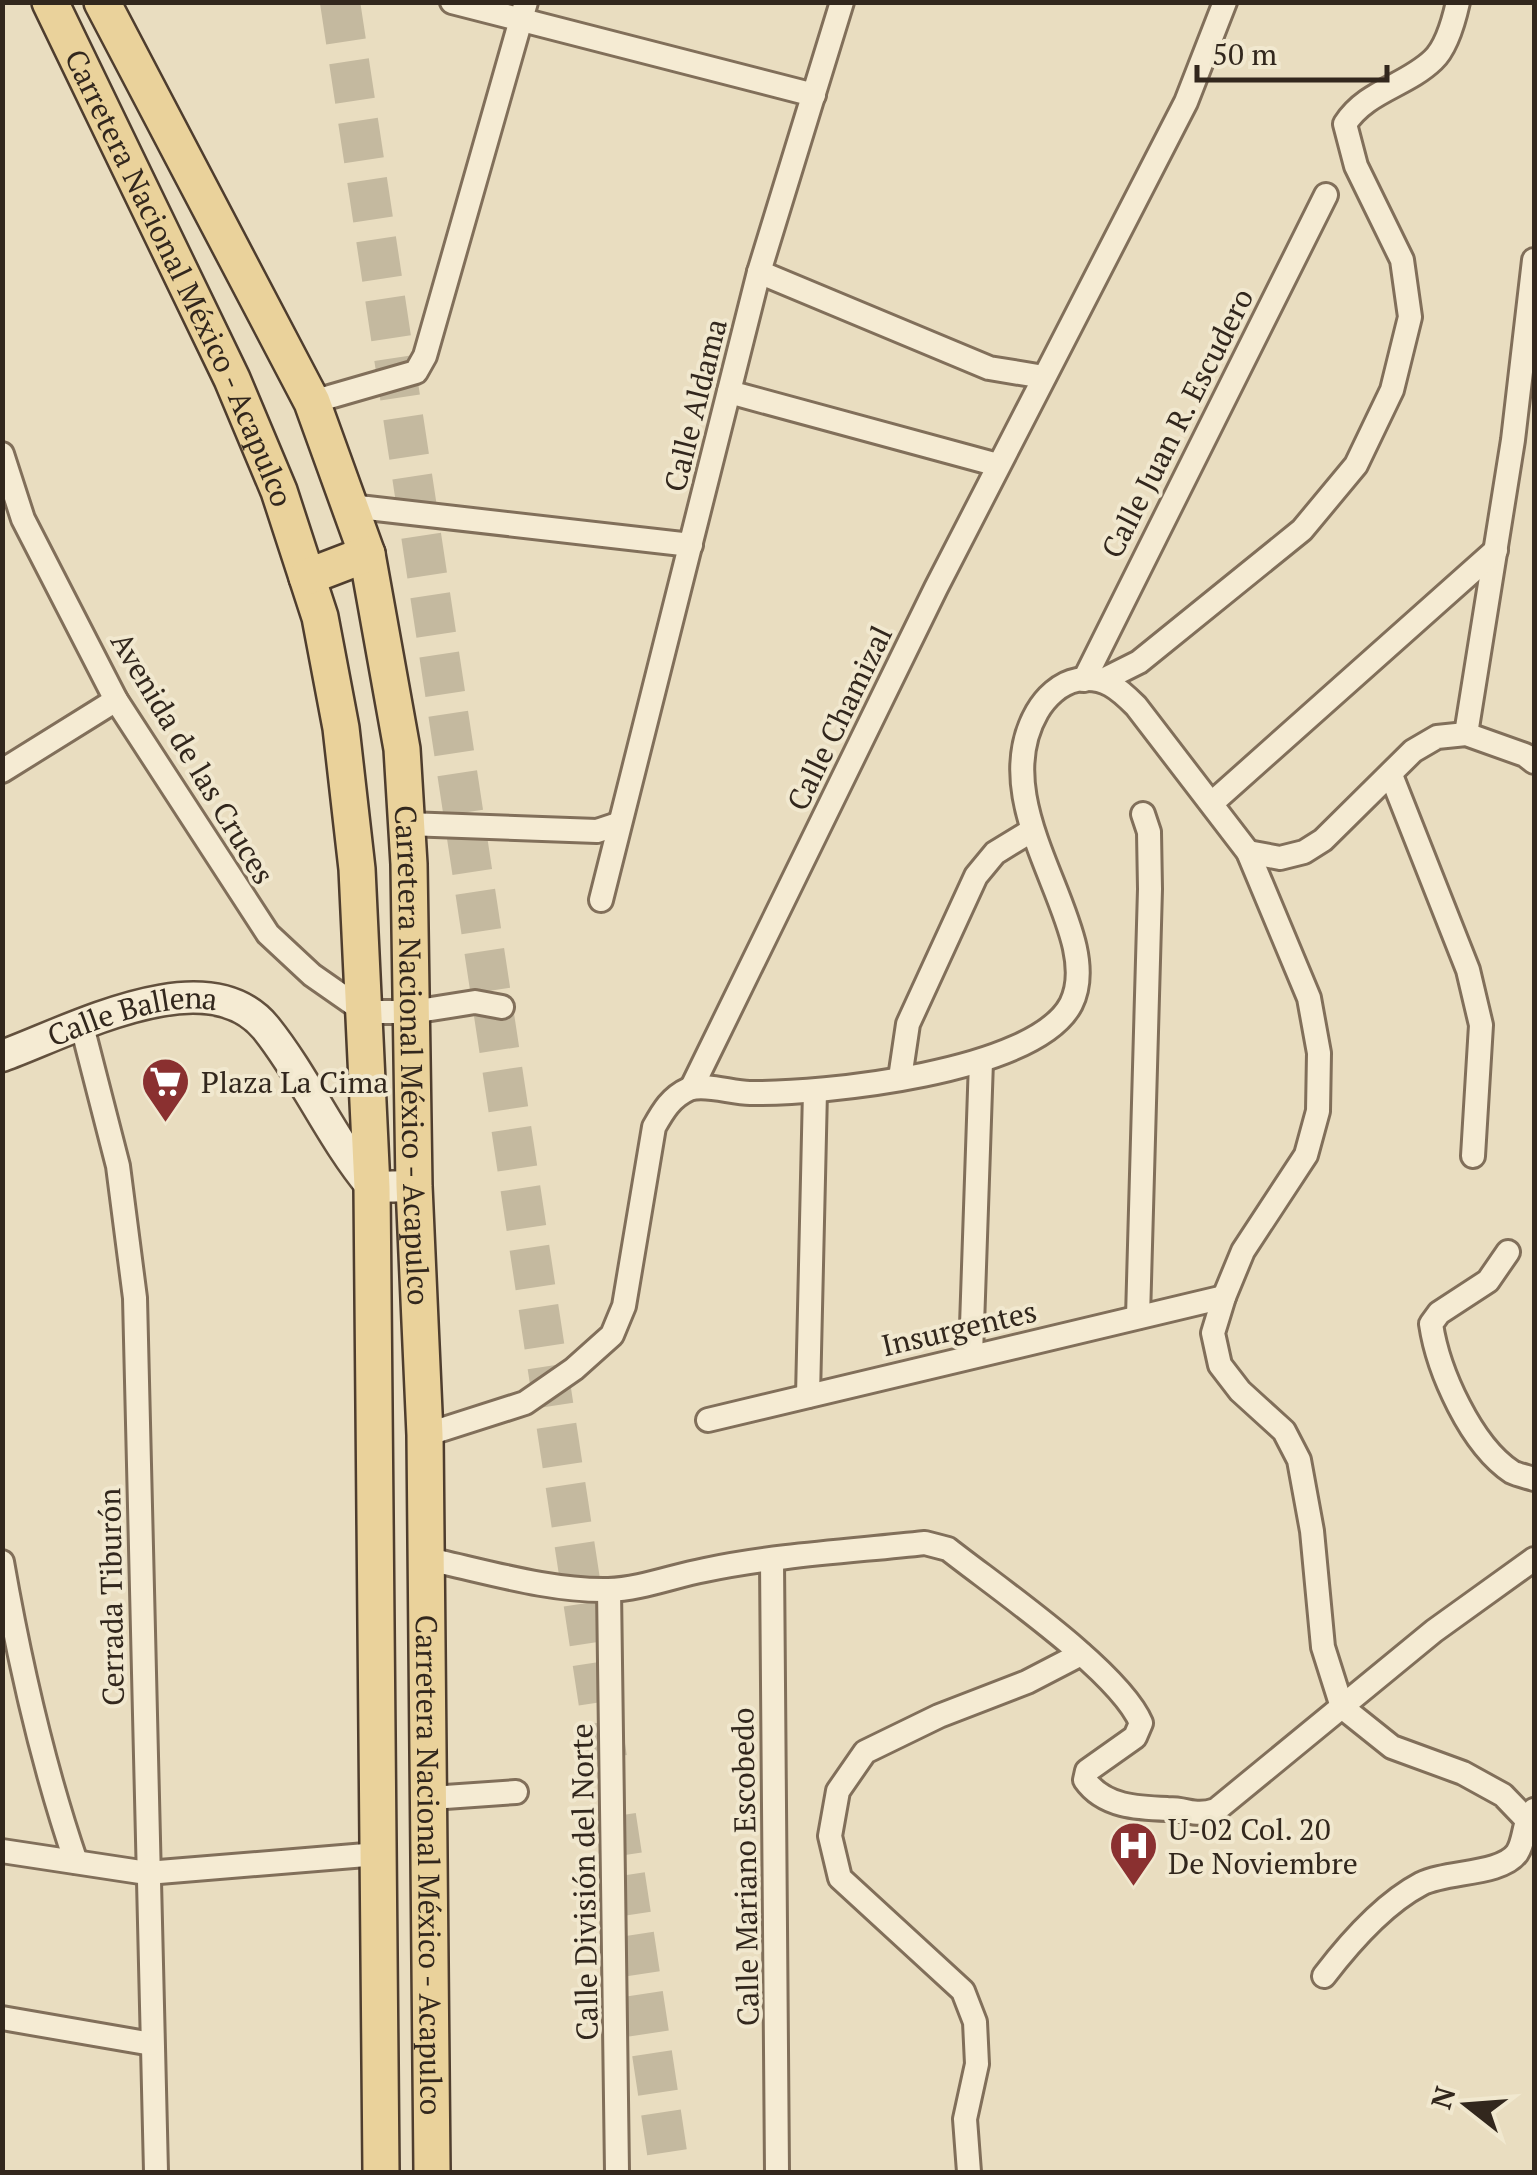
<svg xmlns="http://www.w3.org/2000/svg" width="1537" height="2175" font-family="'PT Serif',serif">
<rect width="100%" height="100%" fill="#e9ddc0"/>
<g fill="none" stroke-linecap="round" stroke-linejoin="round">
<!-- highway-tunnel -->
<g stroke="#c4b99f" stroke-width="40" stroke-dasharray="40 20" stroke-linecap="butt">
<path d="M340 2 607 1758"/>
<path d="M616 1816 670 2172"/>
</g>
<defs>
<g id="street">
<path d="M452 2 814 95"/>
<path d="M759 272 989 368 1044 377"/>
<path d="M729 392 998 465"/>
<path d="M312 402 416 372 425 356 526 2"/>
<path d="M2 454 23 519 116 700 268 934 312 975 365 1012H412L475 1002 502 1007"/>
<path d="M350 506 691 545"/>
<path d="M1084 680 1326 195"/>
<path d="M1103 680 1139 662 1302 530 1356 465 1392 390 1410 317 1402 260 1356 166 1345 124C1366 91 1406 86 1433 60 1447 47 1454 20 1458 2"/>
<path d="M1466 734 1513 440 1534 260"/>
<path d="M2 771 116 700"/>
<path d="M1391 775 1468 970 1481 1025 1473 1156"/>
<path d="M1212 803 1496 550"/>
<path d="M407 824 597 831 618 824"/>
<path d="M1248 852 1280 858 1304 852 1323 840 1413 751 1437 737 1466 734 1525 755 1534 762"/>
<path d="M601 900 759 272 842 2"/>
<path d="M82 1026 118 1166 135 1298 156 2172"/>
<path d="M900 1078 908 1024 976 876 995 853 1031 831"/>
<path d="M692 1087 936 588 1186 102 1225 2"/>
<path d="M1508 1252 1488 1281 1439 1313 1431 1324C1438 1371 1471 1445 1512 1472 1518 1475 1528 1477 1534 1479"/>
<path d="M1138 1317 1150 889 1149 832 1143 814"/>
<path d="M971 1355 981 1061"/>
<path d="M808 1396 815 1091"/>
<path d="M708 1420 1224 1297"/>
<path d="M425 1435 525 1403 574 1369 612 1335 624 1306 654 1127C663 1111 671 1097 689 1089 705 1083 732 1093 750 1093 821 1094 1035 1073 1071 1004 1108 930 980 811 1037 712 1045 698 1060 683 1077 680 1104 675 1119 689 1136 706L1248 852 1309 998 1319 1053 1318 1111 1306 1155 1243 1251 1224 1297 1213 1333 1220 1365 1240 1391 1284 1431 1299 1460 1312 1531 1323 1647 1342 1707 1392 1747 1463 1773 1503 1795 1526 1819"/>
<path d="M427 1559C485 1571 548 1591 608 1590 641 1589 673 1576 705 1570 777 1555 852 1551 925 1543L948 1549C996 1587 1119 1671 1141 1723L1135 1737 1087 1771 1085 1780C1104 1807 1138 1808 1168 1809 1189 1809 1194 1817 1216 1810L1434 1631 1534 1559"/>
<path d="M772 1561 777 2172"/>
<path d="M2 1562C20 1665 42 1763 76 1862"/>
<path d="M609 1590 617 2172"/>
<path d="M431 1798 516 1792"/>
<path d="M2 1851 147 1873 378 1854"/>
<path d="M1324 1976C1350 1942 1383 1904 1421 1884 1446 1871 1501 1875 1517 1853 1526 1839 1522 1823 1534 1810"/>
<path d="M2 2018 152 2044"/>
<path d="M969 2172 965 2119 977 2064 975 2022 963 1991 840 1878 830 1836 838 1791 865 1752 939 1716 1027 1682 1081 1654"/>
</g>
<g id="secondary">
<path id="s1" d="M2 1056C71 1031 207 956 266 1028 306 1078 331 1138 372 1187L414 1186"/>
</g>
<g id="primary">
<path id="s2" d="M50 2 232 379 279 491 320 617 341 728 357 869 372 1187 381 2172"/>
<path id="s3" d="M102 2 312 402 367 554 402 749 409 864 414 1186 425 1435 432 2172"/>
<path d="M307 577 367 554"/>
</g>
</defs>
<!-- street casing -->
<use href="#street" stroke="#816f5a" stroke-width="28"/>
<!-- secondary casing -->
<use href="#secondary" stroke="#62503d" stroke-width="35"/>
<!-- primary casing -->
<use href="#primary" stroke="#4e3d2e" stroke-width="40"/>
<!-- street -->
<use href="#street" stroke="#f5ebd3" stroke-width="22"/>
<!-- secondary -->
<use href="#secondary" stroke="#f5ebd3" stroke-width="30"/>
<!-- primary -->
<use href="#primary" stroke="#ead29b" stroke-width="35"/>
</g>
<!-- icons -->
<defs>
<symbol id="supermarket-pin" viewBox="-11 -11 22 30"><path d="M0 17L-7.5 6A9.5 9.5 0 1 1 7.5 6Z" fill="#8a3030" stroke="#f1e8cf"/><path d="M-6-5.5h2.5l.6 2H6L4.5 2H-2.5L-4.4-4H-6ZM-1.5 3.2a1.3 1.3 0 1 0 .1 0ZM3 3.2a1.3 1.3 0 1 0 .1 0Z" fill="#fff"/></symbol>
<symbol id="hospital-pin" viewBox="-11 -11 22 30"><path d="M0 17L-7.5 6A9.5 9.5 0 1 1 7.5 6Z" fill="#8a3030" stroke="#f1e8cf"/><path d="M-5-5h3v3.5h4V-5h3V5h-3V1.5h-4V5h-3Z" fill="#fff"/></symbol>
</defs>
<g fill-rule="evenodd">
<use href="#supermarket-pin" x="138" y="1054" width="55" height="75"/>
<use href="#hospital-pin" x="1106" y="1818" width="55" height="75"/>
</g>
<g text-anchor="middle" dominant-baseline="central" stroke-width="8" stroke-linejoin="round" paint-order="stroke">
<!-- street labels -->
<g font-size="30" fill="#32271d" stroke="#f1e8cf">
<text stroke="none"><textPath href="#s2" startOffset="305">Carretera Nacional México - Acapulco</textPath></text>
<text transform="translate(695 405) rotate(-76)">Calle Aldama</text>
<text transform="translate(1177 423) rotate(-63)">Calle Juan R. Escudero</text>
<text transform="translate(839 718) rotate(-64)">Calle Chamizal</text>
<text transform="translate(193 758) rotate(59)">Avenida de las Cruces</text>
<text stroke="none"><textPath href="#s1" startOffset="138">Calle Ballena</textPath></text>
<text stroke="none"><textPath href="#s3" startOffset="1118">Carretera Nacional México - Acapulco</textPath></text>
<text transform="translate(959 1328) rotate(-13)">Insurgentes</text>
<text transform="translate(111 1597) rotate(-91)">Cerrada Tiburón</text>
<text stroke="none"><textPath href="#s3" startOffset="1928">Carretera Nacional México - Acapulco</textPath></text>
<text transform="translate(745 1867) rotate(-91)">Calle Mariano Escobedo</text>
<text transform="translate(584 1882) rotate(-91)">Calle División del Norte</text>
</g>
<!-- poi labels -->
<g font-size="30" fill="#32271d" stroke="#f1e8cf" text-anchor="start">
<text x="201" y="1082">Plaza La Cima</text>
<text x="1168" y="1829">U-02 Col. 20<tspan x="1168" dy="34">De Noviembre</tspan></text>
</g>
</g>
<!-- border -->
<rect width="1537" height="2175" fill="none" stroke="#32271d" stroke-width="10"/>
<!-- north arrow -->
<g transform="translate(1467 2105) rotate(287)" stroke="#f1e8cf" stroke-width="8" paint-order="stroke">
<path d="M0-8L18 38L0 25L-18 38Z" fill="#32271d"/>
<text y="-15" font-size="28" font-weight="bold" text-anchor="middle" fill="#32271d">N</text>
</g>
<!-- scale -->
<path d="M1197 65v15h190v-15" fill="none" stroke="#32271d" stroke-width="5"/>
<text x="1212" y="65" font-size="30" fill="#32271d" stroke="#f1e8cf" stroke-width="8" paint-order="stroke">50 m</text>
</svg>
